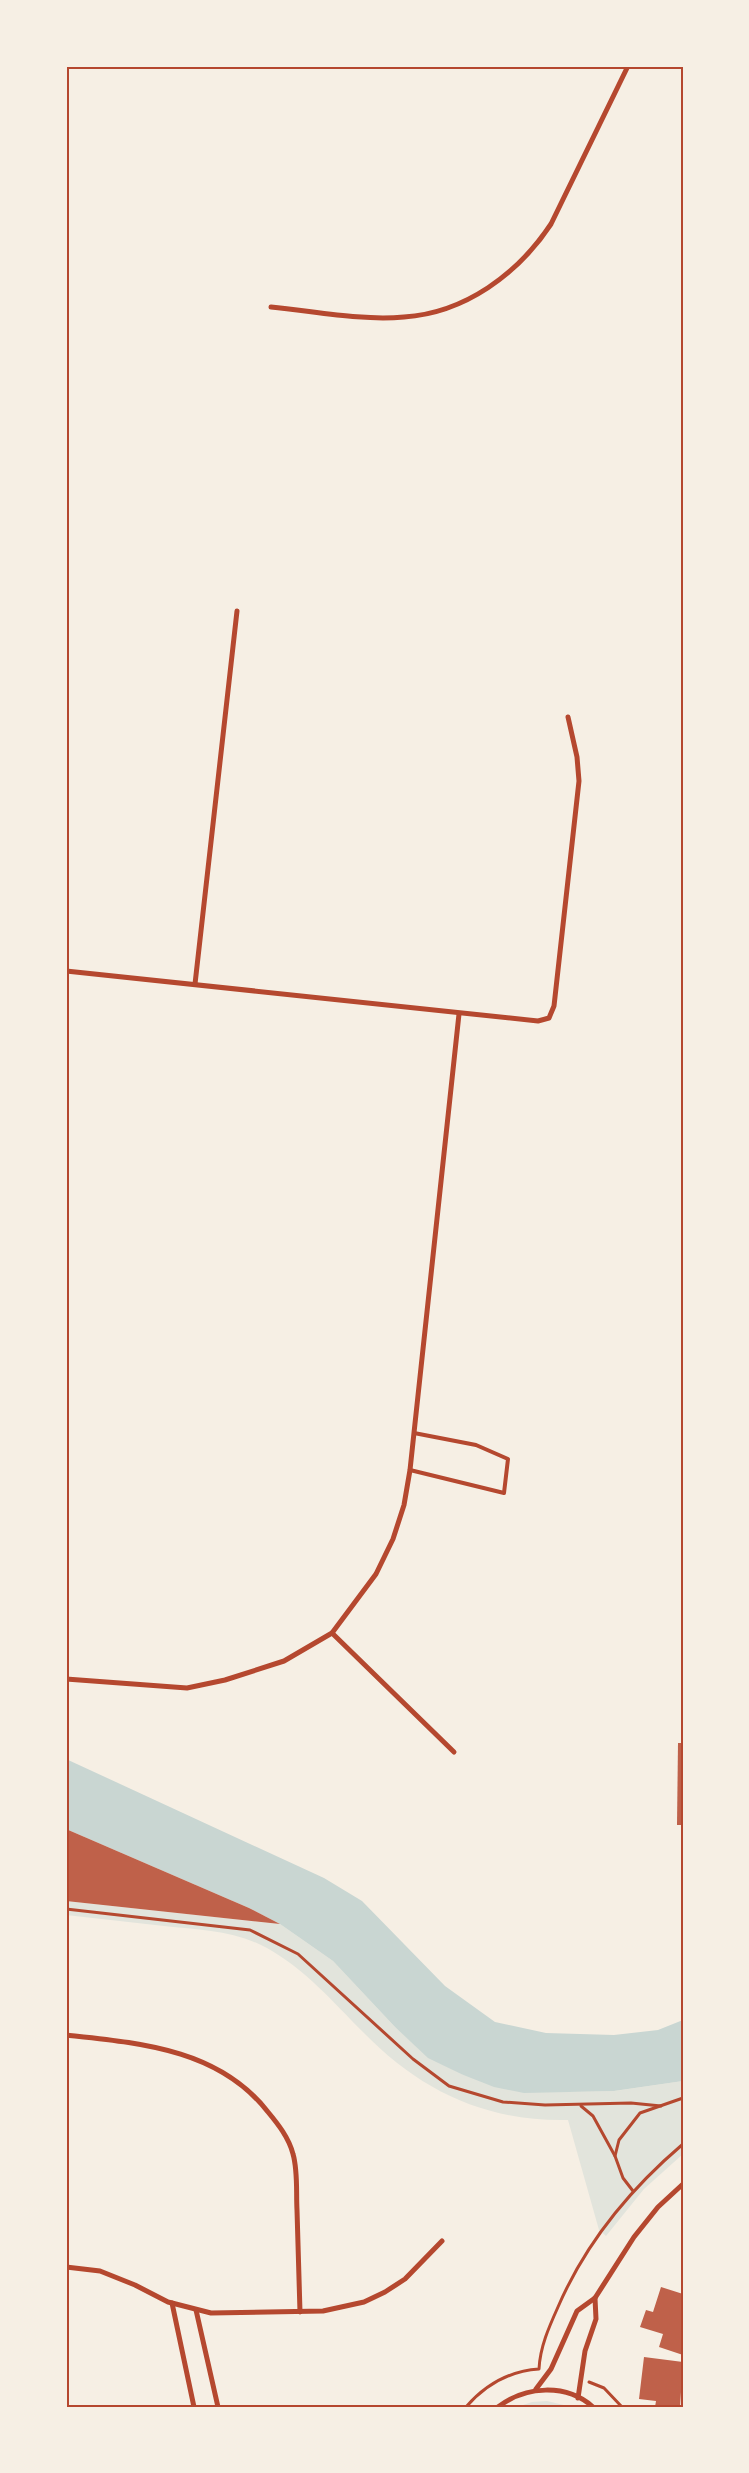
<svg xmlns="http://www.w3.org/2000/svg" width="749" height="2473" font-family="'Noto Sans',sans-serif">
<rect width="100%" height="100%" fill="#f6efe4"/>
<!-- green -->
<g fill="#e2e4dc">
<path d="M66 1901 280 1924 333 1961 395 2027 428 2057 461 2074 566 2092 615 2091 683 2081V2154L644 2189 606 2236 599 2230 568 2120C487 2122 420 2091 363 2032 332 2001 306 1970 267 1948 234 1930 200 1930 164 1926 131 1922 99 1919 66 1915Z"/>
<path d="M547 2401 572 2407H517L532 2402Z"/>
</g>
<!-- water -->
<path fill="#c9d6d2" d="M66 1759 324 1878 362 1901 445 1986 495 2022 546 2033 614 2035 658 2030 683 2020V2081L614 2091 524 2093 494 2087 461 2074 428 2058 395 2027 333 1961 280 1924 249 1908 66 1829Z"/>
<!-- building -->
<g fill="#bf614a">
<path d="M678 1743H683V1825H677Z"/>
<path d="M66 1829 249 1908 280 1924 66 1901Z"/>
<path d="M661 2287 683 2294V2355L659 2347 663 2334 640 2327 646 2310 653 2312Z"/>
<path d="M644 2357 683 2362 680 2407H655L656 2401 639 2399Z"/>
</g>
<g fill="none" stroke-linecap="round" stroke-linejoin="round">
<!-- path -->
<g stroke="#b5482f" stroke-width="3">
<path d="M66 1909 250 1930 298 1954 413 2059 449 2086 503 2102 545 2105 631 2103 661 2106"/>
<path d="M581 2106 593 2116 615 2156"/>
<path d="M633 2191 623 2178 615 2156 619 2140 640 2113 683 2098"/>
<path d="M589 2382 604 2388 622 2407"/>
<path d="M466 2407C486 2384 509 2371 539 2369 540 2347 549 2327 558 2307 586 2242 629 2190 683 2144"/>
</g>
<!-- service -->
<path stroke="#b5482f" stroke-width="4" d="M410 1470 504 1493 508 1459 476 1445 414 1433"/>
<!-- minor -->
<g stroke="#b5482f" stroke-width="5">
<path d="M271 307C314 311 361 321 404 317 465 313 518 274 551 224L628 66"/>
<path d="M66 971 538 1021 549 1018 554 1006 579 781 577 757 568 717"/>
<path d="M195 984 237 611"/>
<path d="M332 1633 454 1752"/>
<path d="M66 1679 187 1688 225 1680 284 1661 332 1633 376 1574 393 1539 404 1505 410 1470 459 1014"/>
<path d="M66 2035C140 2043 219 2049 268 2112 278 2124 289 2138 293 2154 298 2171 296 2192 297 2210 298 2244 299 2278 300 2312"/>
<path d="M66 2267 100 2271 135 2285 168 2302 211 2313 323 2311 364 2302 385 2292 405 2279 442 2241"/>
<path d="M172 2303 194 2407"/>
<path d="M196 2310 218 2407"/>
<path d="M536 2389 551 2369 577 2311 595 2298 634 2237 658 2207 683 2184"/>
<path d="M578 2398 585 2351 596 2319 595 2298"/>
<path d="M498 2407C525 2386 566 2383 593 2407"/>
</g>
</g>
<!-- border -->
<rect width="749" height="2473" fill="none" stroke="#f6efe4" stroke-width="135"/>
<rect x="68" y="68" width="614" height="2338" fill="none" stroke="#b5482f" stroke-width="2"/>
</svg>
